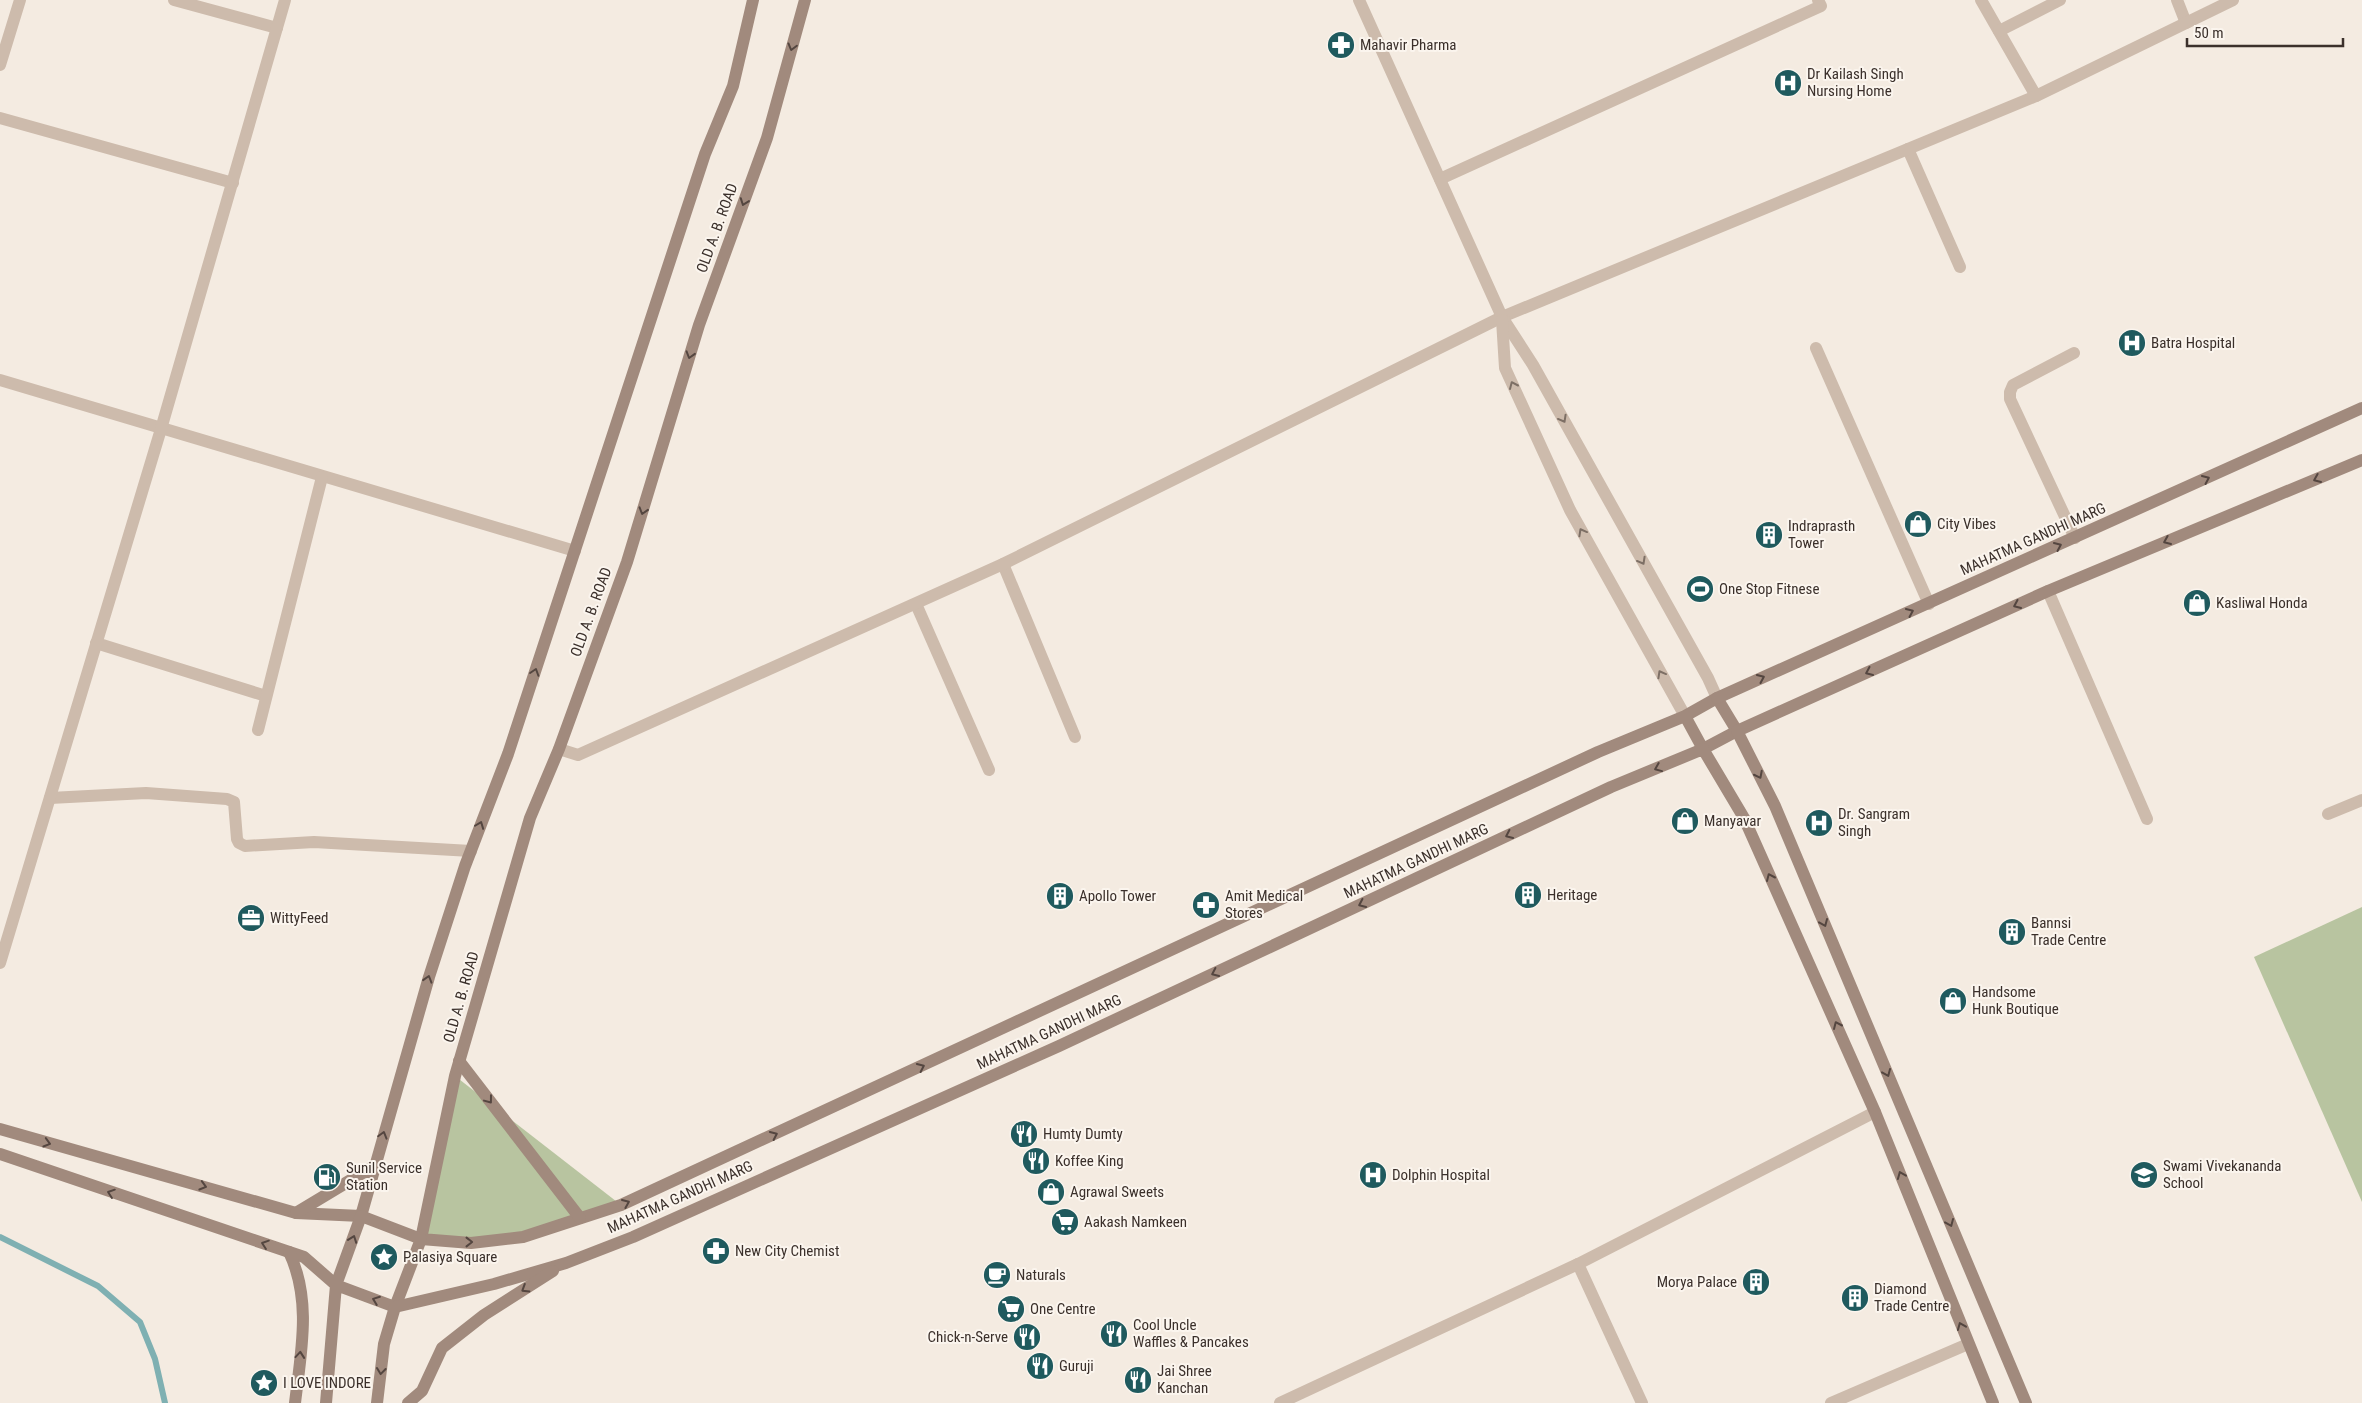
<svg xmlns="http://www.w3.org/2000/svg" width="2362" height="1403" font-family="'Roboto Condensed',sans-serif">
<rect width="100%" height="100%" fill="#f4ebe1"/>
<!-- green -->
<g fill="#b8c4a0">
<path d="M2362 907V1202L2254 957Z"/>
<path d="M455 1076 621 1205 523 1237 421 1239Z"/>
</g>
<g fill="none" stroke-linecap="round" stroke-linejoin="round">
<!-- stream -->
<path stroke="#7fb0b2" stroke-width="6" d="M0 1237 98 1286 140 1322 155 1359 165 1403"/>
<!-- minor -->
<g stroke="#cdbbac" stroke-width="12">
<path d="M174 0 277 28"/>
<path d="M1981 0 2036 96"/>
<path d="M2177 0 2186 23"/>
<path d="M1999 31 2060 0"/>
<path d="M0 65 20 0"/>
<path d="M0 118 233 183"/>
<path d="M1908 149 1960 267"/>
<path d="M1440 179 1821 6 1818 0"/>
<path d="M1816 348 1929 604"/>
<path d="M2074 353 2013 385 2010 392V399L2075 538"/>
<path d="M0 380 575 551"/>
<path d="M1003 564 1075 737"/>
<path d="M2048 591 2147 819"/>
<path d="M916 604 989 770"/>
<path d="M96 643 266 696"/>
<path d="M258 730 322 477"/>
<path d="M559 749 578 755 1003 564 1502 317 2036 96 2233 0"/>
<path d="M50 798 146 793 227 799 234 802 237 839 239 843 245 846 314 842 471 851"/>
<path d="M2328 814 2362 800"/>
<path d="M0 963 161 429 285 0"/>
<path d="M1578 1264 1642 1403"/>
<path d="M1280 1403 1578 1264 1875 1112"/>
<path d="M1831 1403 1968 1344"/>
</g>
<!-- tertiary -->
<g stroke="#cdbbac" stroke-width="12">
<path d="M1359 0 1502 317 1533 365 1708 678 1717 698"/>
<path d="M1502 320 1505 368 1570 510 1685 716"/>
</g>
<!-- secondary -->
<g stroke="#a18a7d" stroke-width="12">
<path d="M805 0 767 138 699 325 627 562 559 749 530 818 455 1076 421 1239 471 1243 523 1237 621 1205 1598 752 1685 716 1717 698 1737 731 1703 749 1685 716"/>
<path d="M1717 698 2362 408"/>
<path d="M459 1061 580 1218"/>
<path d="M0 1129 296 1213 361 1216 429 977 465 866 508 754 705 154 733 86 753 0"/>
<path d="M0 1154 304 1257 336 1285 395 1307 421 1239 361 1216 336 1285 326 1403"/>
<path d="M296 1213 374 1166"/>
<path d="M289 1252C312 1300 301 1352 295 1403"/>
<path d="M377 1403 384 1344 395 1307 494 1284 566 1263 633 1237 1059 1046 1611 787 1703 749 1744 818 1875 1112 1993 1403"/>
<path d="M408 1403 422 1391 442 1348 484 1315 553 1271"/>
<path d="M2026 1403 1775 806 1737 731 2048 591 2362 460"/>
</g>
</g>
<!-- one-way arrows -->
<defs><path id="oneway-chevron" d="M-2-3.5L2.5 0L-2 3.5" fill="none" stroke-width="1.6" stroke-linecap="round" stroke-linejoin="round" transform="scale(1.25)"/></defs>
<g stroke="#544640">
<use href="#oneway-chevron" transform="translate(792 47) rotate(105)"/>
<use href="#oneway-chevron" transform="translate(744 202) rotate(110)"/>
<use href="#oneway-chevron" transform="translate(690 355) rotate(107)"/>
<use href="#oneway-chevron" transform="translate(2206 479) rotate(-24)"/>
<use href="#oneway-chevron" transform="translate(2317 479) rotate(157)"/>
<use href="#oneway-chevron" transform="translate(643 511) rotate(107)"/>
<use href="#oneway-chevron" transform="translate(2167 541) rotate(157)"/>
<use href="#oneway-chevron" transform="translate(2058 546) rotate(-24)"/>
<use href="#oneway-chevron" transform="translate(2017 605) rotate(156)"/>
<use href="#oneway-chevron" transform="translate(1910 612) rotate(-24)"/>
<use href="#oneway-chevron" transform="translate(535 672) rotate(-72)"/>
<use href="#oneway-chevron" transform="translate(1869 672) rotate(156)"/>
<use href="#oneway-chevron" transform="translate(1761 678) rotate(-24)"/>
<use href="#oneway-chevron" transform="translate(1658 768) rotate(158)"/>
<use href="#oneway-chevron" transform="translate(1759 775) rotate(63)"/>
<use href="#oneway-chevron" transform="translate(480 825) rotate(-69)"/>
<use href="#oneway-chevron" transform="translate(1509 835) rotate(155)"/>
<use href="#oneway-chevron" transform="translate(1770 877) rotate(-114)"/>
<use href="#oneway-chevron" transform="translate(1362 904) rotate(155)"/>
<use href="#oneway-chevron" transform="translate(1824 923) rotate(67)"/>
<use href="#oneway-chevron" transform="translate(1215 973) rotate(155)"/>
<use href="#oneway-chevron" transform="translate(428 979) rotate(-73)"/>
<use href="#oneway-chevron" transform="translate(1837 1025) rotate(-114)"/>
<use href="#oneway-chevron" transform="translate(921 1067) rotate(-25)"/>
<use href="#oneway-chevron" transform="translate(1887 1073) rotate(67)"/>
<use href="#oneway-chevron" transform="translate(489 1100) rotate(53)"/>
<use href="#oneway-chevron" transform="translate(383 1135) rotate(-74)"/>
<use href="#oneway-chevron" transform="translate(774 1135) rotate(-25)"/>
<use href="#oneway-chevron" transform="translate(47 1143) rotate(16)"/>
<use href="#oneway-chevron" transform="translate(1901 1175) rotate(-112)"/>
<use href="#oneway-chevron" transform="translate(203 1186) rotate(16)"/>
<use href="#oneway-chevron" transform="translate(111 1193) rotate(-161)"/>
<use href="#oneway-chevron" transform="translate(626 1203) rotate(-23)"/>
<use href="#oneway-chevron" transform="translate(1950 1223) rotate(67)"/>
<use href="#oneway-chevron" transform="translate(353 1239) rotate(-70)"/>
<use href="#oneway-chevron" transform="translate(469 1242)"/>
<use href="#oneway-chevron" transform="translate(265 1244) rotate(-161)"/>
<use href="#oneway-chevron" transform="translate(525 1289) rotate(148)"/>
<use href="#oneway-chevron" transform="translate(376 1300) rotate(-159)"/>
<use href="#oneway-chevron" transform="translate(1961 1326) rotate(-112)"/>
<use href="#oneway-chevron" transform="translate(300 1355) rotate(-85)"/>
<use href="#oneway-chevron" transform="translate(381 1371) rotate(97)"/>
</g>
<g stroke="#7d6f65">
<use href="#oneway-chevron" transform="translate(1513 385) rotate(-114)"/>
<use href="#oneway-chevron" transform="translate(1563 419) rotate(61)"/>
<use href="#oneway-chevron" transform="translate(1582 532) rotate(-119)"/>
<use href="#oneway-chevron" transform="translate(1642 561) rotate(61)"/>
<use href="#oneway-chevron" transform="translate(1661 674) rotate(-119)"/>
</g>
<!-- icons -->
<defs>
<symbol id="pharmacy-disc" viewBox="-11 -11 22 22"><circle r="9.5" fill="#1f5a5e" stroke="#fbf5ee"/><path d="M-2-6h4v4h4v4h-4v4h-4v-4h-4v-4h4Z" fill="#fff"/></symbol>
<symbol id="hospital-disc" viewBox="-11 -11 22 22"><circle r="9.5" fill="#1f5a5e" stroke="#fbf5ee"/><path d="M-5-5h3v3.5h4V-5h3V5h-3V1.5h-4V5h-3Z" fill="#fff"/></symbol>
<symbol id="shop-disc" viewBox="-11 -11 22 22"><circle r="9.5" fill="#1f5a5e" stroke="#fbf5ee"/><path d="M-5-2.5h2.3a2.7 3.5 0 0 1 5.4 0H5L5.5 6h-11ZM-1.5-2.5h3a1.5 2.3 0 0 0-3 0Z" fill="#fff"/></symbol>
<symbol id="building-disc" viewBox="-11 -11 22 22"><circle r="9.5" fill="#1f5a5e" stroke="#fbf5ee"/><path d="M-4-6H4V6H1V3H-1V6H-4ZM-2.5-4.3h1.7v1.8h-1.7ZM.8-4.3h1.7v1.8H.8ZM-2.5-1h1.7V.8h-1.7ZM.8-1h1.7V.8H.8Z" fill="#fff"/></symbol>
<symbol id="stadium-disc" viewBox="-11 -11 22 22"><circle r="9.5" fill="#1f5a5e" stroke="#fbf5ee"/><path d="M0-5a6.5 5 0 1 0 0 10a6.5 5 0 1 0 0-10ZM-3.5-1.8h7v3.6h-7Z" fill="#fff"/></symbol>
<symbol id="office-disc" viewBox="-11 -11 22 22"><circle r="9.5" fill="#1f5a5e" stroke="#fbf5ee"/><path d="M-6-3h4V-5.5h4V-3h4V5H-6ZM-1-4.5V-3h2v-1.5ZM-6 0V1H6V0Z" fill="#fff"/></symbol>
<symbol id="restaurant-disc" viewBox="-11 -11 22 22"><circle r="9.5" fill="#1f5a5e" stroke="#fbf5ee"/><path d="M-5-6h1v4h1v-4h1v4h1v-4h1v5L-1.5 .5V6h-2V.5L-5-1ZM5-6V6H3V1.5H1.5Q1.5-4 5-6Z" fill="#fff"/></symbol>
<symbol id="school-disc" viewBox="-11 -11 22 22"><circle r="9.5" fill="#1f5a5e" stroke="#fbf5ee"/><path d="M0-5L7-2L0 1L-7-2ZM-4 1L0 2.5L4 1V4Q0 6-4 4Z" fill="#fff"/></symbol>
<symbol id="fuel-disc" viewBox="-11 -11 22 22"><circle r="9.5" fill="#1f5a5e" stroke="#fbf5ee"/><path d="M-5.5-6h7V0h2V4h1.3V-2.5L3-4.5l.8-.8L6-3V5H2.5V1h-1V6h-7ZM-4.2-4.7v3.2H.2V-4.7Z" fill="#fff"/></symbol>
<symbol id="supermarket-disc" viewBox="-11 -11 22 22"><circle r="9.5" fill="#1f5a5e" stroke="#fbf5ee"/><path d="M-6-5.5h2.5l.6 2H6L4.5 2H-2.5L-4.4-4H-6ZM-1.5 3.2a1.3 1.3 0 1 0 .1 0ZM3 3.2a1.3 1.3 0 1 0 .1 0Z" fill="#fff"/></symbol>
<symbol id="sight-disc" viewBox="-11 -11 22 22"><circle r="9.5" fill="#1f5a5e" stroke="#fbf5ee"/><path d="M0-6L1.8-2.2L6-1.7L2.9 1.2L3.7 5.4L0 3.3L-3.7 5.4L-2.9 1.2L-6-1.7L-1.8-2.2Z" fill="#fff"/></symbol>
<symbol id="cafe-disc" viewBox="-11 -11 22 22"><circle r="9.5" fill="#1f5a5e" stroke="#fbf5ee"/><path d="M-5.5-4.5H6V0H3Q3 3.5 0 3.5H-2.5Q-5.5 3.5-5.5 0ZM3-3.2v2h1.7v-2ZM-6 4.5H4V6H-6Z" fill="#fff"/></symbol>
</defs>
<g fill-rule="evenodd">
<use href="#pharmacy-disc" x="1325" y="29" width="32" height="32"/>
<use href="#hospital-disc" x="1772" y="67" width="32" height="32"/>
<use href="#hospital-disc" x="2116" y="327" width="32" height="32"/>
<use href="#shop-disc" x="1902" y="508" width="32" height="32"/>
<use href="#building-disc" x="1753" y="519" width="32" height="32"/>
<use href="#stadium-disc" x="1684" y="573" width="32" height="32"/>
<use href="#shop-disc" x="2181" y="587" width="32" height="32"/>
<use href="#shop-disc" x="1669" y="805" width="32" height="32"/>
<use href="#hospital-disc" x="1803" y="807" width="32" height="32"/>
<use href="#building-disc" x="1512" y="879" width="32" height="32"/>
<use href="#building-disc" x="1044" y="880" width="32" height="32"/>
<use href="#pharmacy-disc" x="1190" y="889" width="32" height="32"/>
<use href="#office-disc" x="235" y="902" width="32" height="32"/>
<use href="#building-disc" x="1996" y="916" width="32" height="32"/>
<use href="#shop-disc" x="1937" y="985" width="32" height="32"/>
<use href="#restaurant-disc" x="1008" y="1118" width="32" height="32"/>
<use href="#restaurant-disc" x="1020" y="1145" width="32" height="32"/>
<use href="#hospital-disc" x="1357" y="1159" width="32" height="32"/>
<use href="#school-disc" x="2128" y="1159" width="32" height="32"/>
<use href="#fuel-disc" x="311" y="1161" width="32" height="32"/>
<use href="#shop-disc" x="1035" y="1176" width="32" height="32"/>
<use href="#supermarket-disc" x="1049" y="1206" width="32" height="32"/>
<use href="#pharmacy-disc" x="700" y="1235" width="32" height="32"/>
<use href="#sight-disc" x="368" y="1241" width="32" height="32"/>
<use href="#cafe-disc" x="981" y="1259" width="32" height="32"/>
<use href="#building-disc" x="1740" y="1266" width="32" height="32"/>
<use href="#building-disc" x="1839" y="1282" width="32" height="32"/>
<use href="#supermarket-disc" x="995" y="1293" width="32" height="32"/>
<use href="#restaurant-disc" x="1098" y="1318" width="32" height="32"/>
<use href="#restaurant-disc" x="1011" y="1321" width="32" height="32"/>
<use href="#restaurant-disc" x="1024" y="1350" width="32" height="32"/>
<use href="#restaurant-disc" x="1122" y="1364" width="32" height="32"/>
<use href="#sight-disc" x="248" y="1367" width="32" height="32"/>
</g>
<g text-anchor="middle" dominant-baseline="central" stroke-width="4" stroke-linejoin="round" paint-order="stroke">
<!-- poi labels -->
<g font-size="15" fill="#3b302b" stroke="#fbf5ee" text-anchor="start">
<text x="1360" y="45">Mahavir Pharma</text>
<text x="1807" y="74">Dr Kailash Singh<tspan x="1807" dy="17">Nursing Home</tspan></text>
<text x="2151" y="343">Batra Hospital</text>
<text x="1937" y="524">City Vibes</text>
<text x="1788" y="526">Indraprasth<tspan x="1788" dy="17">Tower</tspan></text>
<text x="1719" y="589">One Stop Fitnese</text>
<text x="2216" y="603">Kasliwal Honda</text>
<text x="1838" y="814">Dr. Sangram<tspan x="1838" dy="17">Singh</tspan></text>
<text x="1704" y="821">Manyavar</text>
<text x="1547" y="895">Heritage</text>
<text x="1079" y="896">Apollo Tower</text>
<text x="1225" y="896">Amit Medical<tspan x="1225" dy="17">Stores</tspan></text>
<text x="270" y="918">WittyFeed</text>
<text x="2031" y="923">Bannsi<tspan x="2031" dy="17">Trade Centre</tspan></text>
<text x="1972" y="992">Handsome<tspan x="1972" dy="17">Hunk Boutique</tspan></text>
<text x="1043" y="1134">Humty Dumty</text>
<text x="1055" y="1161">Koffee King</text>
<text x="2163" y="1166">Swami Vivekananda<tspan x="2163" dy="17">School</tspan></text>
<text x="346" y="1168">Sunil Service<tspan x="346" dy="17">Station</tspan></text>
<text x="1392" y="1175">Dolphin Hospital</text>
<text x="1070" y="1192">Agrawal Sweets</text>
<text x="1084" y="1222">Aakash Namkeen</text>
<text x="735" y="1251">New City Chemist</text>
<text x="403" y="1257">Palasiya Square</text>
<text x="1016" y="1275">Naturals</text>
<text x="1737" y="1282" text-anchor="end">Morya Palace</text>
<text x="1874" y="1289">Diamond<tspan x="1874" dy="17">Trade Centre</tspan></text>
<text x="1030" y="1309">One Centre</text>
<text x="1133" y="1325">Cool Uncle<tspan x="1133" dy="17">Waffles &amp; Pancakes</tspan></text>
<text x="1008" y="1337" text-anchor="end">Chick-n-Serve</text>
<text x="1059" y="1366">Guruji</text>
<text x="1157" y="1371">Jai Shree<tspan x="1157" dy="17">Kanchan</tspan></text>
<text x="283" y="1383">I LOVE INDORE</text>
</g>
<!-- street labels -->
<g font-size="15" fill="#3b302b" stroke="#fbf5ee">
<text transform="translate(717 228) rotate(-70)">OLD A. B. ROAD</text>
<text transform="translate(2033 539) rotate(-24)">MAHATMA GANDHI MARG</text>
<text transform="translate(591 612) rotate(-70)">OLD A. B. ROAD</text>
<text transform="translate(1416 861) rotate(-25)">MAHATMA GANDHI MARG</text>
<text transform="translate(461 997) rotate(-74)">OLD A. B. ROAD</text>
<text transform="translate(1049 1032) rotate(-25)">MAHATMA GANDHI MARG</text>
<text transform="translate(680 1197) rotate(-24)">MAHATMA GANDHI MARG</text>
</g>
</g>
<!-- scale -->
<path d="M2187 38v8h156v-8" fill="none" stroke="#3b302b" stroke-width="2.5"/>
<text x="2194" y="38" font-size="15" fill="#3b302b" stroke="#fbf5ee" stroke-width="4" paint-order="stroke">50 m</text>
</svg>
